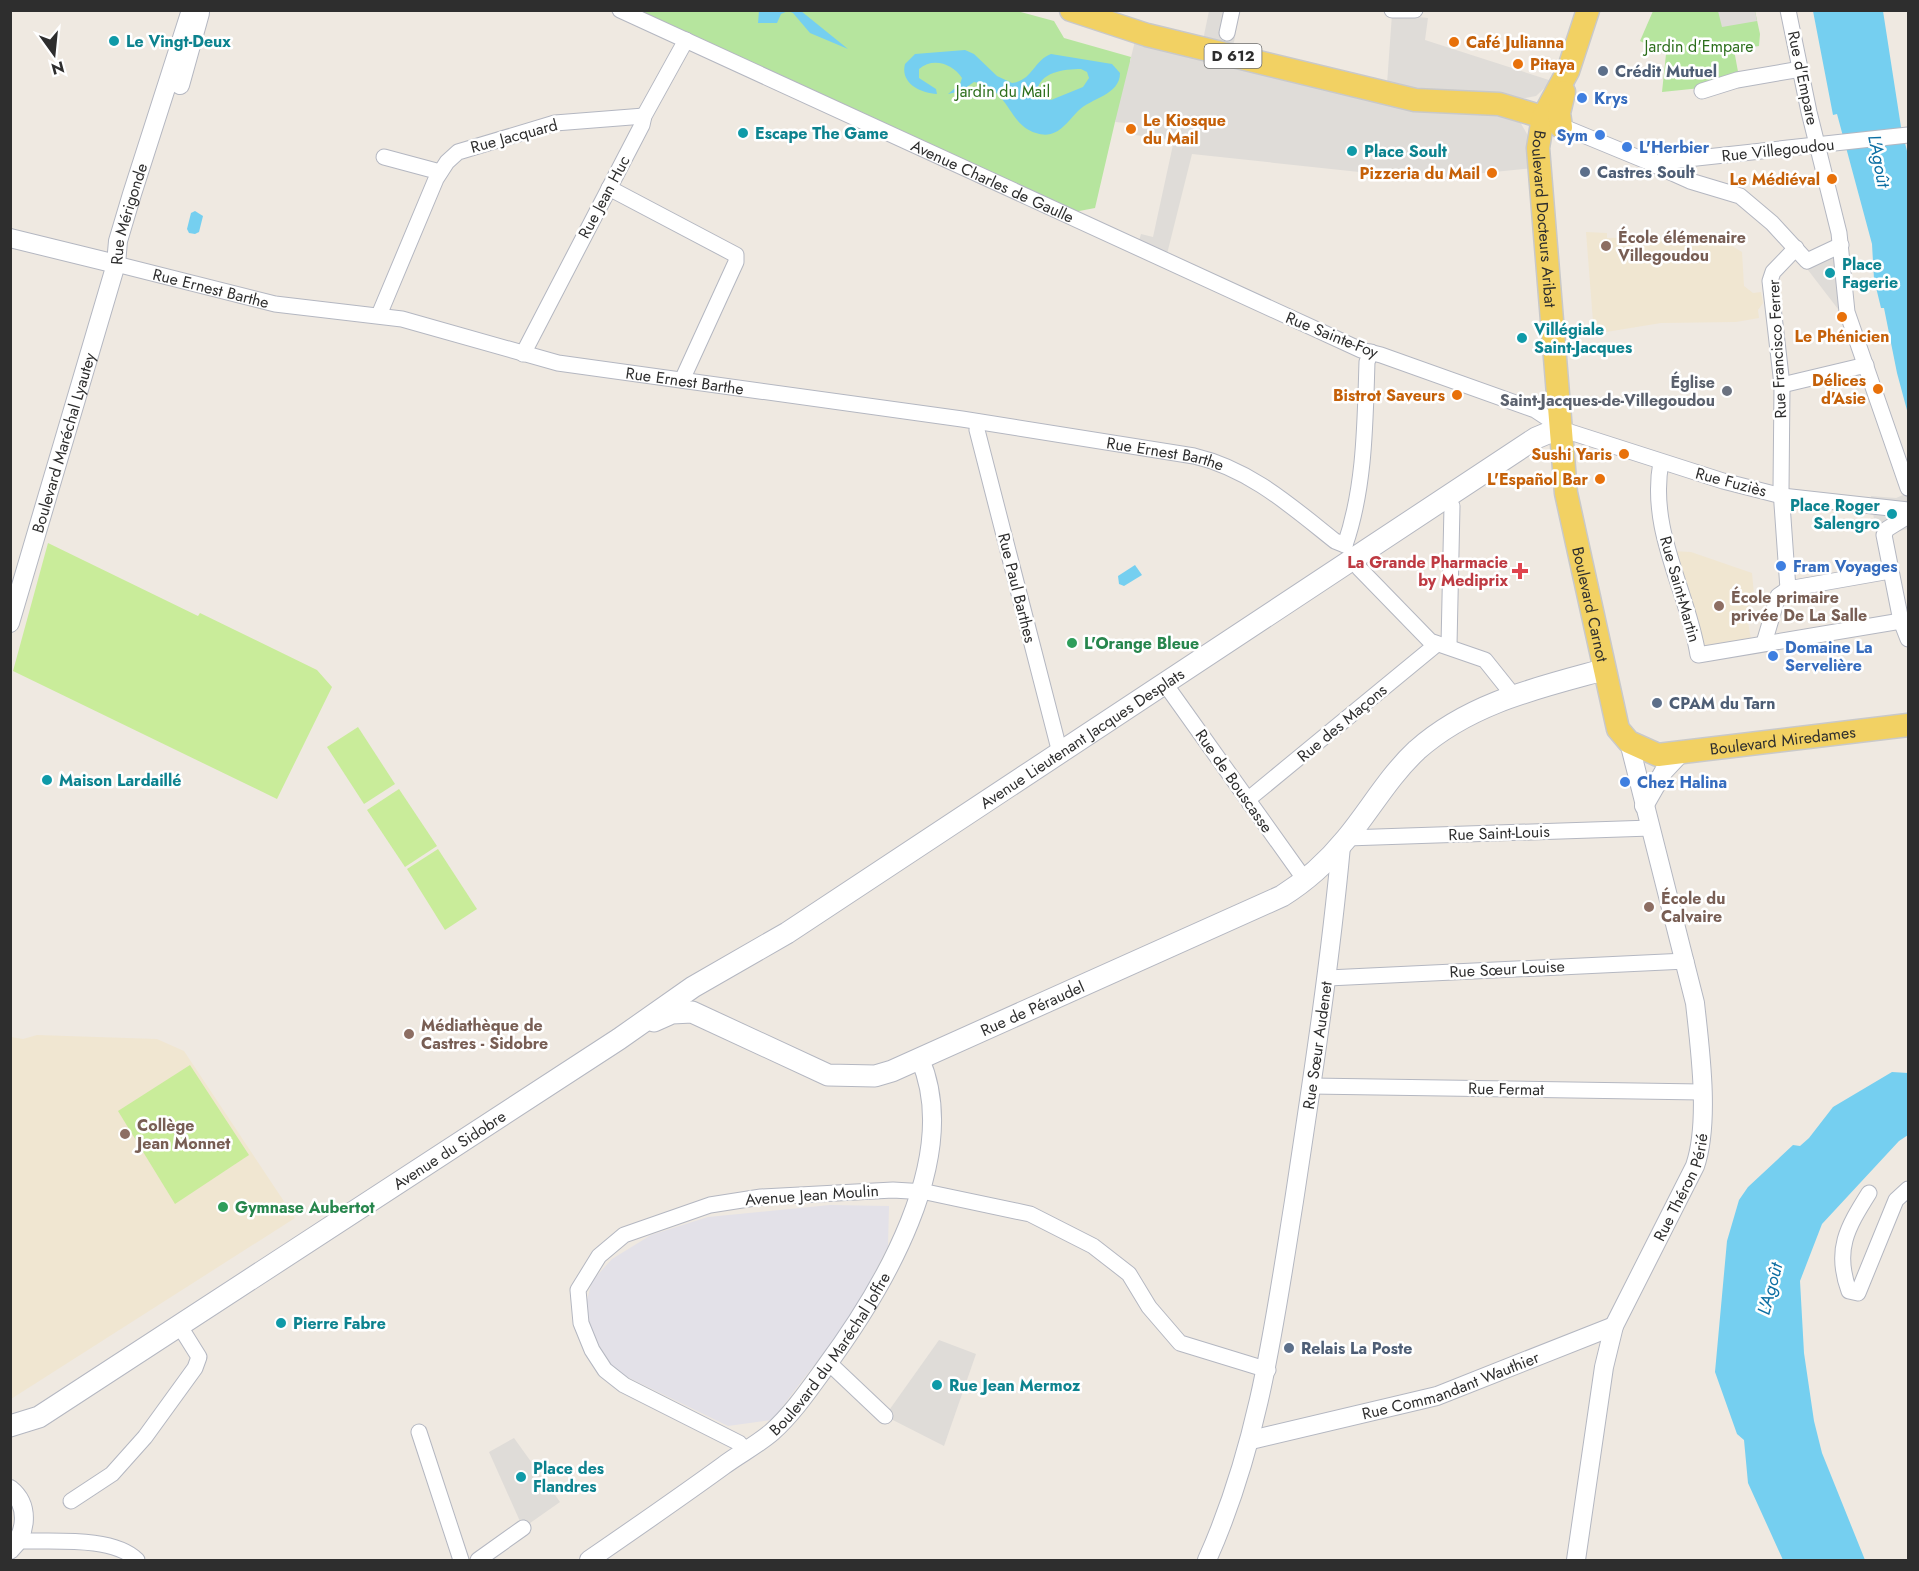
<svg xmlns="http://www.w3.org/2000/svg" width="1919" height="1571" font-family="Jost,sans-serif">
<rect width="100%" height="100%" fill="#efe9e1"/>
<!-- industrial -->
<path fill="#e3e1e8" d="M830 1205 889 1206 888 1246 854 1313 772 1420 728 1426 615 1371 591 1332 586 1304 592 1281 612 1259 651 1235 708 1217Z"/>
<!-- education -->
<g fill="#f0e6d1">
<path d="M1586 232 1607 233V238L1659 237 1732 246 1742 252 1744 286 1753 293 1761 292 1763 303 1758 310 1759 318 1736 322 1661 323 1594 334Z"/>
<path d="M1672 551 1691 552 1752 573 1754 594 1750 596 1747 615 1751 640 1703 647Z"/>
<path d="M37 1035 157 1039 184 1051 295 1218 11 1399V1037L23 1039Z"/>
</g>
<!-- green -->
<g fill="#b6e59e">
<path d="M632 11H1017L1054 21 1064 38 1131 57 1130 61 1140 69 1115 122 1095 208 1074 212 774 73Z"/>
<path d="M1653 11H1755L1760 34 1759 46 1734 50 1739 77 1701 88 1662 92 1666 54 1640 41Z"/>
</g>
<!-- pitch -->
<g fill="#c9ec9a">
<path d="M48 543 198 616 200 613 317 670 332 687 277 799 13 671Z"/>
<path d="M358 727 395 784 364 804 327 747Z"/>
<path d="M399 789 437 846 405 867 367 810Z"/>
<path d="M438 849 477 909 445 930 407 869Z"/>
<path d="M190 1065 249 1155 175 1204 118 1111Z"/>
</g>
<!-- plaza -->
<g fill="#dfdcd8">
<path d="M1209 11H1240L1233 47 1203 40Z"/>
<path d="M1718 11H1755L1757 21 1722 27Z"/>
<path d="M1392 14 1428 18 1425 40 1552 81 1536 96 1520 99 1442 96 1387 84Z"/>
<path d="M1135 41 1494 113 1519 120 1531 141 1533 168 1445 177 1378 174 1192 154 1166 258 1139 241 1141 234 1153 237 1174 140 1135 135 1136 124 1115 122Z"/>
<path d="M1838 238 1851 304 1838 309 1798 257Z"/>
<path d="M1908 493V529L1876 536 1871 496 1896 498Z"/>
<path d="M939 1340 976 1354 944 1446 885 1416Z"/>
<path d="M514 1438 560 1502 523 1528 489 1452Z"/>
</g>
<!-- water -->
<g fill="#75cff0" fill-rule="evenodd">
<path d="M759 11H801L848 49 810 33 793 13 788 11 781 14 777 23H758Z"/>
<path d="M1813 11H1883L1901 127 1908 155V414L1897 373 1884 308H1881L1874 279 1872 244 1837 114 1833 115Z"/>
<path d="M965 50 974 54 997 76 1012 83C1032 81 1034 60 1051 54L1112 64 1120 73C1120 95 1091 98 1078 111 1066 123 1057 140 1036 133 1008 125 1010 89 974 82L961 91 948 94 960 84 962 78C953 64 933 57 919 69V78L936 89 937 94C920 93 900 83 905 64L915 54ZM1081 69 1087 72 1089 78 1083 87 1051 100 1042 98 1037 92C1039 72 1064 69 1081 69Z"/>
<path d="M195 211 203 216 199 232 195 234 189 233 187 229 191 213Z"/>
<path d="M1135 565 1142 575 1124 586 1119 584 1118 576Z"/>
<path d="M1892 1072 1908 1073V1135L1899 1141 1822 1224 1800 1281 1804 1353 1814 1421 1822 1453 1865 1560H1783L1748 1483 1744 1440 1737 1434 1715 1372 1727 1241 1739 1200 1748 1187 1793 1145 1800 1146 1809 1138 1833 1107Z"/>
</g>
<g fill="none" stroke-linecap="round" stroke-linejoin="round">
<defs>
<g id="minor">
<path id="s1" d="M620 10 1361 350 1381 355 1535 410 1567 431 1723 481 1782 496 1908 510"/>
<path d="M1392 10H1415"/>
<path d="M1788 10 1809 112 1839 233 1847 312 1908 488"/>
<path d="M1227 33 1232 10"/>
<path d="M1702 91 1737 80 1801 69"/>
<path d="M1554 123 1651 163 1908 135"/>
<path d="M384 157 440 172"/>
<path d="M1652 164 1690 181 1740 196 1772 223 1807 261 1841 245"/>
<path d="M609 188 736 255V262L682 380"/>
<path id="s2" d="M116 264 275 304 402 319 558 363 962 419 1194 456C1250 469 1291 506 1335 541L1345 545"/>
<path d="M379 315 436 179 447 162 458 152 555 123 644 116"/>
<path d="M523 354 642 125 644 116 686 40"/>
<path d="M1782 385 1866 365"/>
<path d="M978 422 977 430 1060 753"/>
<path d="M1661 462C1648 531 1688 591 1698 655L1901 621"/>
<path d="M1446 498 1452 506 1449 645"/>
<path d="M1908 516 1887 529 1884 535 1901 621 1908 639"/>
<path d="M1345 545C1365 487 1365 423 1367 362L1371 352"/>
<path d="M1359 568 1430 641 1485 660 1513 695"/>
<path d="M1788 589 1781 490 1782 385 1770 281 1773 272 1796 248"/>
<path d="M1764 643 1778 596 1788 589 1890 571"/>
<path d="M1168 680V688L1305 880"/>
<path d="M1250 804 1251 797 1437 644"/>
<path d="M1347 838 1651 828"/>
<path d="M1328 978 1686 961"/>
<path d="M1311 1086 1701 1092"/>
<path d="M1869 1193C1847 1228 1834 1250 1849 1291L1858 1293 1896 1200 1908 1189"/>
<path d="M829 1363 885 1416"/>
<path d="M419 1432 461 1560"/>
<path d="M746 1451 739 1443 624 1385 605 1370 592 1350 581 1323 578 1290 599 1256 624 1235 710 1205 761 1197 893 1190 926 1192 1030 1214 1093 1246 1129 1274 1149 1307 1180 1343 1268 1370"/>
<path d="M71 1501 112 1474 145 1437 195 1368 199 1357 179 1325"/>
<path d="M20 1541C53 1542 113 1536 137 1560"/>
<path d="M478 1560 523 1528"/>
</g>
<g id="tertiary">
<path d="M180 85 200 13"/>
<path d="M10 238 116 264"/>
<path id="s3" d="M10 623 116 264 118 241 132 194 191 10"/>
<path d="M1644 806 1664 771 1680 754"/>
<path id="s4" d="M1251 1440 1437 1396 1614 1326"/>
<path d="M10 1489C30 1505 27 1534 10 1550"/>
<path id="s5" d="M589 1560C634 1529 679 1498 723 1466 739 1454 757 1445 772 1432 792 1414 808 1391 824 1369 881 1292 963 1158 920 1059"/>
<path id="s6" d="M1207 1560C1259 1444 1274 1326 1294 1201 1312 1082 1330 965 1341 846"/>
<path id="s7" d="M1576 1560 1604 1367 1614 1326 1695 1166C1710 1122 1700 1049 1695 1003L1629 742"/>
</g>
<g id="secondary">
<path id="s8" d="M654 1021 672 1013 692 1012 828 1075 875 1076 892 1071 1282 896C1306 881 1328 861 1346 839 1370 810 1389 776 1417 750 1470 703 1537 688 1603 670"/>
<path id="s9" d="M10 1426 39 1417 619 1039 693 987 787 933 1536 438 1560 428"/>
</g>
<g id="primary">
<path d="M1071 10 1147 35 1415 100 1499 104 1543 117"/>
<path id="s10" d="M1588 10 1568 71 1543 117 1538 148 1566 493 1618 729 1629 742 1658 755 1908 725"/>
<path d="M1561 127 1559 113 1564 92"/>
</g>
</defs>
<!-- minor casing -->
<use href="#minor" stroke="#b4b7c1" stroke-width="17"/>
<!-- tertiary casing -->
<use href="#tertiary" stroke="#b4b7c1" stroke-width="20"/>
<!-- secondary casing -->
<use href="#secondary" stroke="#b4b7c1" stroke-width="23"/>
<!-- primary casing -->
<use href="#primary" stroke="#c9c9c9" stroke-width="25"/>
<!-- minor -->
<use href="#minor" stroke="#fff" stroke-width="15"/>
<!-- tertiary -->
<use href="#tertiary" stroke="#fff" stroke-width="18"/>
<!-- secondary -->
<use href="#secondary" stroke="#fff" stroke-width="21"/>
<!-- primary -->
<use href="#primary" stroke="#f2d163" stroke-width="22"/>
</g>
<!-- markers -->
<g fill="#0f9aa8" stroke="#fff" stroke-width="2">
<circle cx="114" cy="41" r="6"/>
<circle cx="743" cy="133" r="6"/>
<circle cx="1352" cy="151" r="6"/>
<circle cx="1830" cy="273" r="6"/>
<circle cx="1522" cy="338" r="6"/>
<circle cx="1892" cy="514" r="6"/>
<circle cx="47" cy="780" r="6"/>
<circle cx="281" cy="1323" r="6"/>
<circle cx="937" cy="1385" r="6"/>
<circle cx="521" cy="1477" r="6"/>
</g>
<g fill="#e8710a" stroke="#fff" stroke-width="2">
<circle cx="1454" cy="42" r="6"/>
<circle cx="1518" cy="64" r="6"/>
<circle cx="1131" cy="129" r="6"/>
<circle cx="1492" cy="173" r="6"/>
<circle cx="1832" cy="179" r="6"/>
<circle cx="1842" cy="317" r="6"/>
<circle cx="1878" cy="389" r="6"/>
<circle cx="1457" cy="395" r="6"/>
<circle cx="1624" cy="454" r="6"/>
<circle cx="1600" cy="479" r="6"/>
</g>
<g fill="#5c6f8a" stroke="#fff" stroke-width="2">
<circle cx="1603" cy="71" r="6"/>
<circle cx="1585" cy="172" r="6"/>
<circle cx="1657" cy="703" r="6"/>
<circle cx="1289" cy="1348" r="6"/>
</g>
<g fill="#3f7fe0" stroke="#fff" stroke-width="2">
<circle cx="1582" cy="98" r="6"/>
<circle cx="1600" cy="135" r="6"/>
<circle cx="1627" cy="147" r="6"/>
<circle cx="1781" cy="566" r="6"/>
<circle cx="1773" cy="656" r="6"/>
<circle cx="1625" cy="782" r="6"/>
</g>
<g fill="#8d6e63" stroke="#fff" stroke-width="2">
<circle cx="1606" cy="246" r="6"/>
<circle cx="1719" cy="606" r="6"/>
<circle cx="1649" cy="907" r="6"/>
<circle cx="409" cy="1034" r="6"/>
<circle cx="125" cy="1134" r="6"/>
</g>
<circle fill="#6b7280" stroke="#fff" stroke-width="2" cx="1727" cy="391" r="6"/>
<path fill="#e0444e" stroke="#fff" stroke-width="2" d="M1517 562h6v6h6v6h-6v6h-6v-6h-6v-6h6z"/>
<g fill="#2e9e5b" stroke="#fff" stroke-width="2">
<circle cx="1072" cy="643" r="6"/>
<circle cx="223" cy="1207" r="6"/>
</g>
<g text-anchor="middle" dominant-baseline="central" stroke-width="5" stroke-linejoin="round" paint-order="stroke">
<!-- shield labels -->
<rect fill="#fff" stroke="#6d6d6d" stroke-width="1.5" x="1204.5" y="44" width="57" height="24" rx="4.5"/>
<g font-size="15" font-weight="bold" fill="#2e2e2e">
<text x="1233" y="56">D 612</text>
</g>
<!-- culture labels -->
<g font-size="16" font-weight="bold" fill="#0d838f" stroke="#fff" text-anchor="start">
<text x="126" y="41">Le Vingt-Deux</text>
<text x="755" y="133">Escape The Game</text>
<text x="1364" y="151">Place Soult</text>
<text x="1842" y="264">Place<tspan x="1842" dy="18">Fagerie</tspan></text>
<text x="1534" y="329">Villégiale<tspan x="1534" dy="18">Saint-Jacques</tspan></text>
<text x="1880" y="505" text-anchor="end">Place Roger<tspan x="1880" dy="18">Salengro</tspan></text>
<text x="59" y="780">Maison Lardaillé</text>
<text x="293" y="1323">Pierre Fabre</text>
<text x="949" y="1385">Rue Jean Mermoz</text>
<text x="533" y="1468">Place des<tspan x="533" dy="18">Flandres</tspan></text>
</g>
<!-- food labels -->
<g font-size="16" font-weight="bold" fill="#c56008" stroke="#fff" text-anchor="end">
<text x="1466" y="42" text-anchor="start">Café Julianna</text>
<text x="1530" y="64" text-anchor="start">Pitaya</text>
<text x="1143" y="120" text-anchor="start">Le Kiosque<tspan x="1143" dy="18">du Mail</tspan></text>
<text x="1480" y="173">Pizzeria du Mail</text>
<text x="1820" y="179">Le Médiéval</text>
<text x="1842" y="336" text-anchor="middle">Le Phénicien</text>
<text x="1866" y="380">Délices<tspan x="1866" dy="18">d'Asie</tspan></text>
<text x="1445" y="395">Bistrot Saveurs</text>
<text x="1612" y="454">Sushi Yaris</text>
<text x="1588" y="479">L'Español Bar</text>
</g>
<!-- park labels -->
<g font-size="16" fill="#2c6e1b" stroke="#fff">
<text x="1699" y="46">Jardin d'Empare</text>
<text x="1003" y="91">Jardin du Mail</text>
</g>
<!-- service labels -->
<g font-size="16" font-weight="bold" fill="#4e5e75" stroke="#fff" text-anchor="start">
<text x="1615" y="71">Crédit Mutuel</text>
<text x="1597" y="172">Castres Soult</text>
<text x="1669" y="703">CPAM du Tarn</text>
<text x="1301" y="1348">Relais La Poste</text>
</g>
<!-- street labels -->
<g font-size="16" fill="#2e2e2e" stroke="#fff">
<text transform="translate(1803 78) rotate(78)">Rue d'Empare</text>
<text transform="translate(514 136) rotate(-15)">Rue Jacquard</text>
<text transform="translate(1778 150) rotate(-6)">Rue Villegoudou</text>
<text stroke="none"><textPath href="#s1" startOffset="410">Avenue Charles de Gaulle</textPath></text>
<text transform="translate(604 197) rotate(-62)">Rue Jean Huc</text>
<text stroke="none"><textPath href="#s3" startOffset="426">Rue Mérigonde</textPath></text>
<text stroke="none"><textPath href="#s10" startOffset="219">Boulevard Docteurs Aribat</textPath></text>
<text stroke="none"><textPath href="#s2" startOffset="98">Rue Ernest Barthe</textPath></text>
<text transform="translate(1332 335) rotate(22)">Rue Sainte-Foy</text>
<text transform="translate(1777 349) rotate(-93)">Rue Francisco Ferrer</text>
<text stroke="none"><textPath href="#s2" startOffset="582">Rue Ernest Barthe</textPath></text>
<text stroke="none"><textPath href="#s3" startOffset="188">Boulevard Maréchal Lyautey</textPath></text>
<text stroke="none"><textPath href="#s2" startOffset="1068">Rue Ernest Barthe</textPath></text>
<text transform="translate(1731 482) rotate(15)">Rue Fuziès</text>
<text transform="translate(1017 588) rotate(76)">Rue Paul Barthes</text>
<text transform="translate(1680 589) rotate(74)">Rue Saint-Martin</text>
<text stroke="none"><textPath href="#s10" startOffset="608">Boulevard Carnot</textPath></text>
<text transform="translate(1342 723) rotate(-40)">Rue des Maçons</text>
<text stroke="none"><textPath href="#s9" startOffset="1275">Avenue Lieutenant Jacques Desplats</textPath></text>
<text stroke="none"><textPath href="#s10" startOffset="910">Boulevard Miredames</textPath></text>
<text transform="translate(1234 781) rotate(55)">Rue de Bouscasse</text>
<text transform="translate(1499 833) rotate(-2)">Rue Saint-Louis</text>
<text transform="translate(1507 969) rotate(-3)">Rue Sœur Louise</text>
<text stroke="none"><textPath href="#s8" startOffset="408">Rue de Péraudel</textPath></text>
<text stroke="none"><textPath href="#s6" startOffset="528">Rue Sœur Audenet</textPath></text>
<text transform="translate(1506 1089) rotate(1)">Rue Fermat</text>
<text stroke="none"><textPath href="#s9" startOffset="520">Avenue du Sidobre</textPath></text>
<text stroke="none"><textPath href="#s7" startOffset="392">Rue Théron Périé</textPath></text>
<text transform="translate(812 1195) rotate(-4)">Avenue Jean Moulin</text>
<text stroke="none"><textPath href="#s5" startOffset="321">Boulevard du Maréchal Joffre</textPath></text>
<text stroke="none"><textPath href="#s4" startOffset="207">Rue Commandant Wauthier</textPath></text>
</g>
<!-- shop labels -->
<g font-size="16" font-weight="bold" fill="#366cbe" stroke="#fff" text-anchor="start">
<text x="1594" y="98">Krys</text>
<text x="1588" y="135" text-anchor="end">Sym</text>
<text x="1639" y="147">L'Herbier</text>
<text x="1793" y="566">Fram Voyages</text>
<text x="1785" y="647">Domaine La<tspan x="1785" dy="18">Servelière</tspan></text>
<text x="1637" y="782">Chez Halina</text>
</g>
<!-- education labels -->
<g font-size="16" font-weight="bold" fill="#785e54" stroke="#fff" text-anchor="start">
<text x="1618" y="237">École élémenaire<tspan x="1618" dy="18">Villegoudou</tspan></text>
<text x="1731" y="597">École primaire<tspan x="1731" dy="18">privée De La Salle</tspan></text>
<text x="1661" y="898">École du<tspan x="1661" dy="18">Calvaire</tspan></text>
<text x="421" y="1025">Médiathèque de<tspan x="421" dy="18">Castres - Sidobre</tspan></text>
<text x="137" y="1125">Collège<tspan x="137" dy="18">Jean Monnet</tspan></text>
</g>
<!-- worship labels -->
<g font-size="16" font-weight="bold" fill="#5b616d" stroke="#fff" text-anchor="end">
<text x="1715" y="382">Église<tspan x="1715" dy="18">Saint-Jacques-de-Villegoudou</tspan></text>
</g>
<!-- health labels -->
<g font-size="16" font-weight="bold" fill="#be3a42" stroke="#fff" text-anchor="end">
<text x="1508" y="562">La Grande Pharmacie<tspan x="1508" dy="18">by Mediprix</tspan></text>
</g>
<!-- leisure labels -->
<g font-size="16" font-weight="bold" fill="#27864d" stroke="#fff" text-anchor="start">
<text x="1084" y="643">L'Orange Bleue</text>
<text x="235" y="1207">Gymnase Aubertot</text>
</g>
<!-- water labels -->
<g font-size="18" font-style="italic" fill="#0d6fa3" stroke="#fff">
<text transform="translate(1879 161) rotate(79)">L'Agoût</text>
<text transform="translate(1770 1289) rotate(-75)">L'Agoût</text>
</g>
</g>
<!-- border -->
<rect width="1919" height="1571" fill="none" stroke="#2e2e2e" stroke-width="24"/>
<!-- north arrow -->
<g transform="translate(54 54) rotate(165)" stroke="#ffffff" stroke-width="4.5" paint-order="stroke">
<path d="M0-4.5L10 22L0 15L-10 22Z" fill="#2e2e2e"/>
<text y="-9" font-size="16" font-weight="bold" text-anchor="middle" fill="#2e2e2e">N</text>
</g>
</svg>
